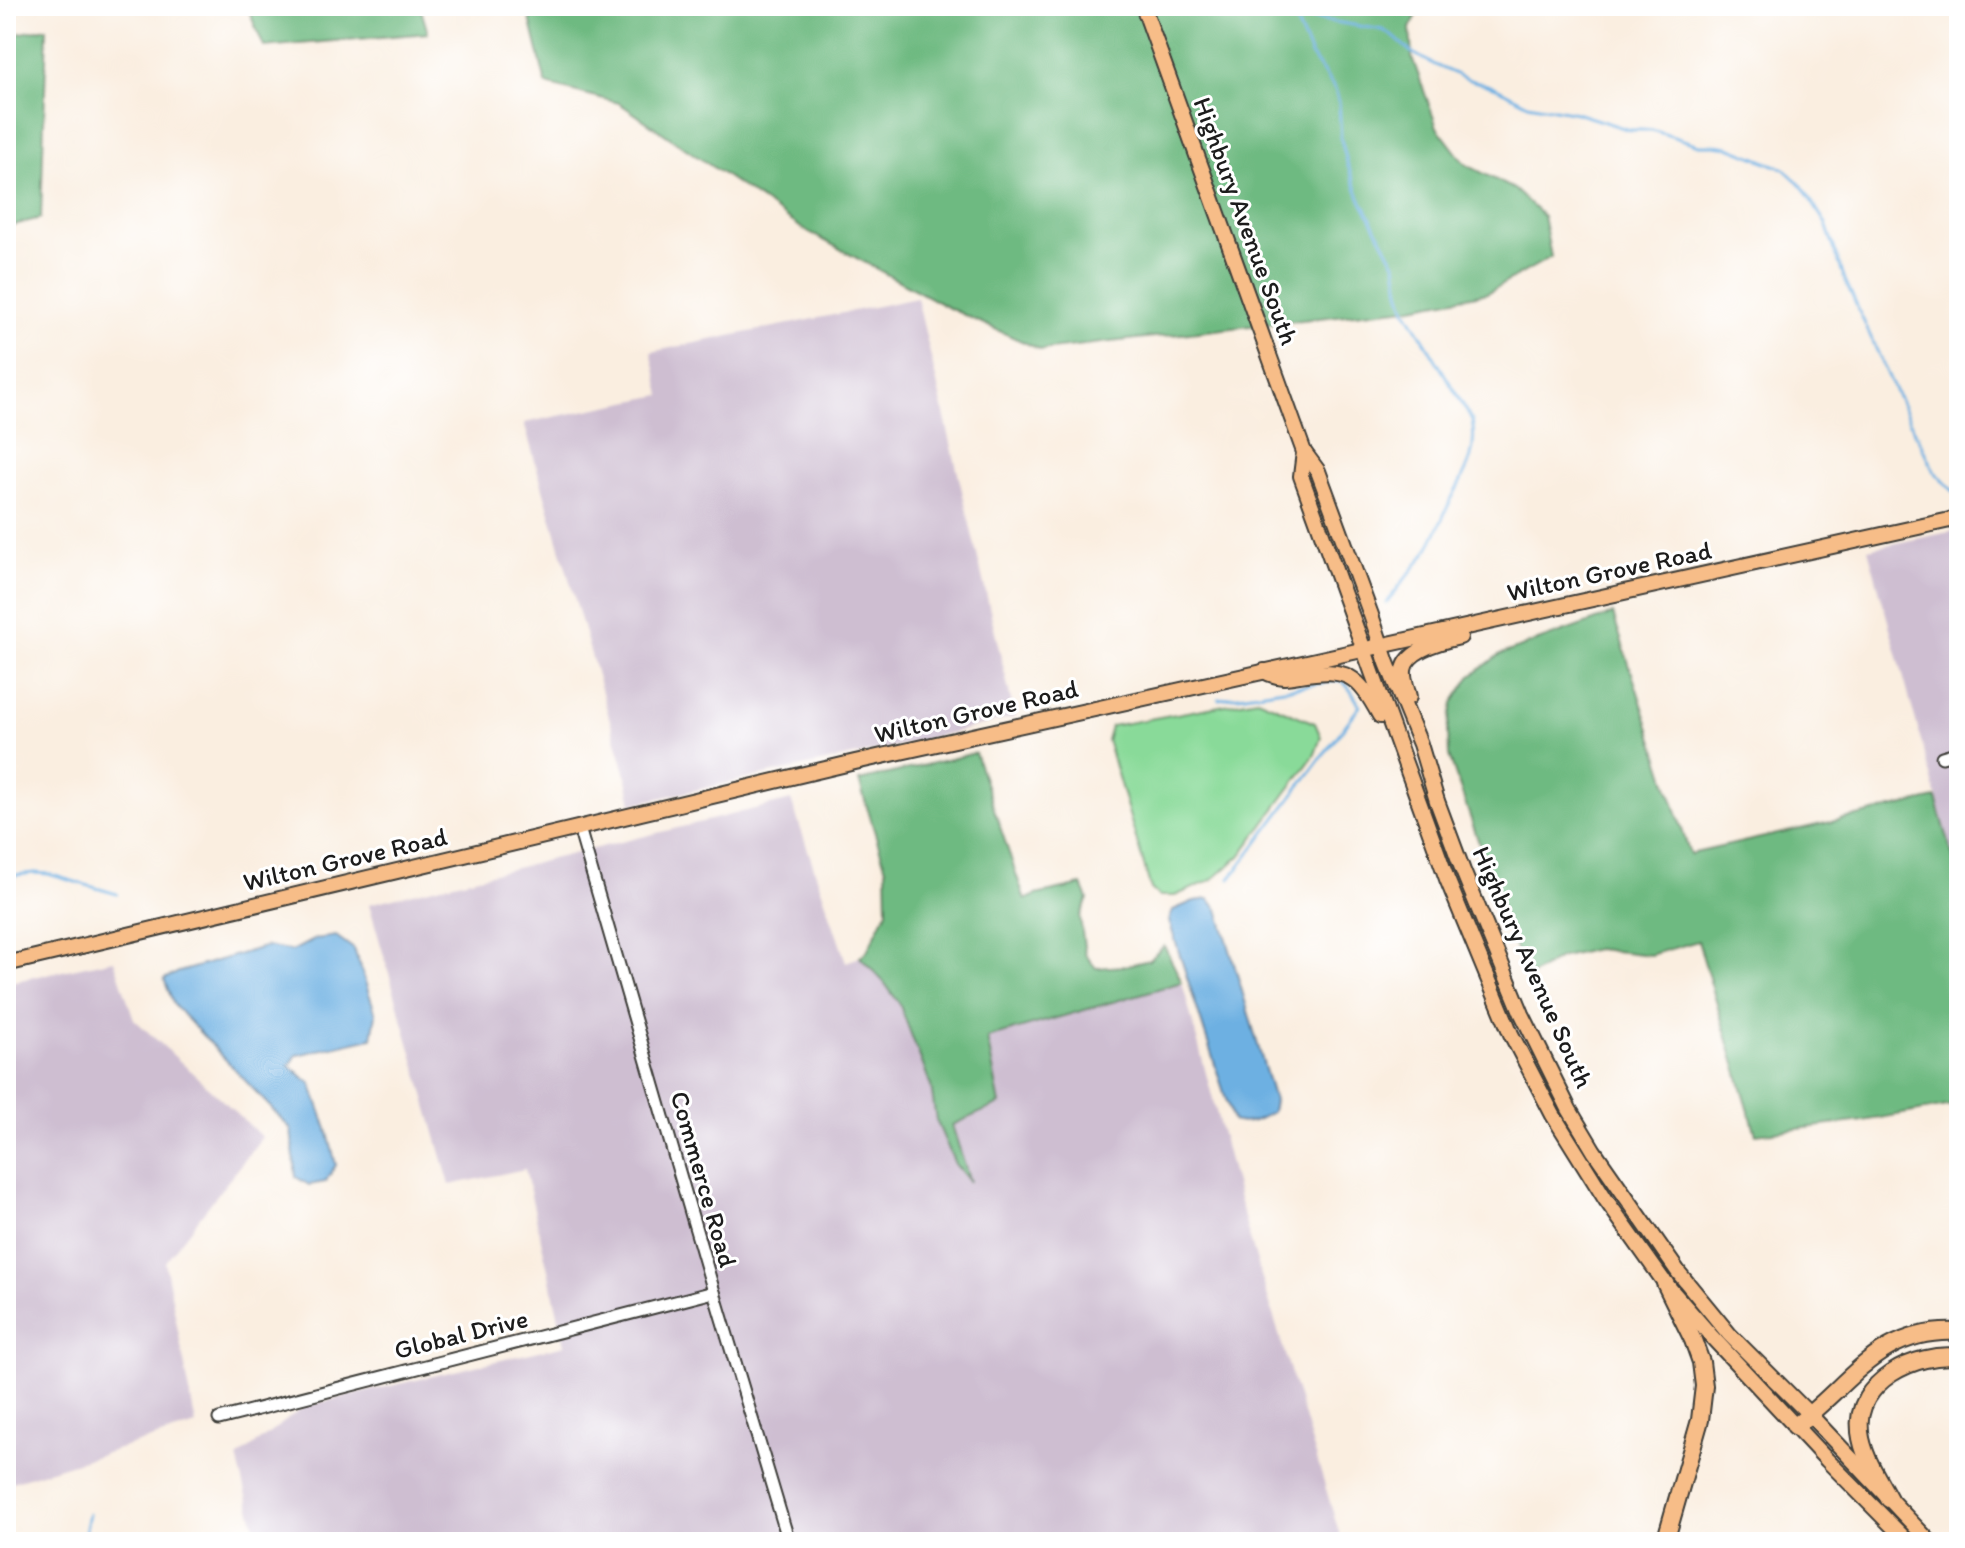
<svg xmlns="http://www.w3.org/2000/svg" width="1965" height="1548" font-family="Itim,sans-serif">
<rect width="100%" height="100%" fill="#fff"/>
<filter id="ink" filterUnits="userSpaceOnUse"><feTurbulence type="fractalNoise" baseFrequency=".0125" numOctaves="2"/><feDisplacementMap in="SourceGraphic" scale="16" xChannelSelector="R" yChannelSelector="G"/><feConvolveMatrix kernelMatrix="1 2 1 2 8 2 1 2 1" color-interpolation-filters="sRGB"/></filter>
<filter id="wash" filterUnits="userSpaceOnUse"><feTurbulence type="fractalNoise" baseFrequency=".006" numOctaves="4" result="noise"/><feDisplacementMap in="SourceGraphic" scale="32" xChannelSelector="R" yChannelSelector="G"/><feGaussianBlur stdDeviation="1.8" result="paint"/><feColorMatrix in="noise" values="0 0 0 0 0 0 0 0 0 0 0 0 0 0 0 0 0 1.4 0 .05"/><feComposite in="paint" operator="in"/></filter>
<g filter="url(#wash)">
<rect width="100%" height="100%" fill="#faeee0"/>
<!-- industrial -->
<g fill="#cebed1">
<path d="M917 298 1015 717 881 750 632 804 627 779 524 423 661 395 651 352Z"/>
<path d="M1959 530V877L1868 549Z"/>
<path d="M791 800 846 962 860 957 883 981 899 1003 931 1086 936 1120 969 1179 952 1125 987 1038 1182 982 1247 1229 1342 1542H259L237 1458 305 1406 565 1345 525 1169 450 1185 369 904Z"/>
<path d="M114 960 134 1019 262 1137 165 1262 196 1425 6 1484V983Z"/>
</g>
<!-- green -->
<path fill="#89da99" stroke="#527b5a" stroke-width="2" d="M1257 699 1315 723 1321 737 1315 754 1240 856 1212 880 1175 896H1159L1151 889 1107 740 1111 726Z"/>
<!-- forest -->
<g fill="#6eba81" stroke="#456b4e" stroke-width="2">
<path d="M149 6H420L428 33 264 47 248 9Z"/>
<path d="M527 6H1117L1120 13 1134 6H1422L1410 28 1412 57 1437 127 1465 164 1514 189 1543 216 1551 257 1487 293 1407 308 1041 350 949 308 803 229 619 103 546 84Z"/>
<path d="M47 28 41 218 6 227V36Z"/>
<path d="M1613 614 1690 854 1936 798 1959 878V1104L1863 1121 1756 1134 1698 941 1650 955 1596 949 1559 958 1526 979 1449 756 1448 730 1453 703 1470 677 1499 655Z"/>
<path d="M975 753 1025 900 1036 895 1082 885 1088 899 1080 917 1085 954 1096 968 1124 966 1149 960 1164 946 1182 982 987 1038 1000 1104 952 1125 970 1182 955 1164 936 1120 931 1086 899 1003 883 981 860 957 867 951 887 911 886 869 859 781Z"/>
</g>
<!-- water -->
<g fill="#6db0e2" stroke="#44667f" stroke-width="2">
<path d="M1209 899 1218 909 1274 1100 1272 1112C1260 1119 1248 1126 1233 1121L1169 921 1173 910 1194 901Z"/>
<path d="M336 936 354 949 376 1014 372 1038 297 1055 289 1066 311 1083 327 1129 336 1165 325 1182 309 1185 296 1177 291 1129 174 1005 164 979 179 972 267 946 292 951 315 939Z"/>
</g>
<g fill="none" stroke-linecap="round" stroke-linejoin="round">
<!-- stream -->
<g stroke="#6db0e2" stroke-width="3">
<path d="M1238 6 1265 13 1293 15 1383 30 1394 37 1411 52 1435 65 1467 79 1497 88 1528 104 1576 113 1630 130H1652L1699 145H1714L1729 147 1784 169 1802 186 1826 224 1845 280 1896 393 1934 471 1959 497"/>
<path d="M1293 15 1311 55 1335 89 1339 102 1341 139 1348 166 1361 200 1396 265 1400 291 1406 310 1472 420C1479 458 1462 476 1447 508 1439 526 1434 542 1422 558 1410 573 1398 587 1387 603"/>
<path d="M1219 699 1342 680 1351 691 1360 706 1230 879"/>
<path d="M6 876 35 873 48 874 117 894"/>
<path d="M83 1542 89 1514"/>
</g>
</g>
</g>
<g filter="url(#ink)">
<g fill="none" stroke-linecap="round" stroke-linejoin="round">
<defs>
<g id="minor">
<path d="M1942 757 1959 752"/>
<path d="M579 828 714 1292 789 1542"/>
<path d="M219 1419 714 1292"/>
</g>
<g id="major">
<path d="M1143 6 1304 452 1318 471 1371 615 1387 663 1420 744 1437 801 1463 871 1522 1014 1569 1109 1594 1151 1679 1273 1729 1334 1810 1415 1930 1542"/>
<path d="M1304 452 1301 476 1447 879 1511 1034 1553 1115 1606 1200 1665 1283 1712 1337 1827 1460 1908 1542"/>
<path d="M1264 671C1277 678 1286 678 1300 675 1347 667 1358 675 1380 716"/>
<path d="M1409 697C1407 688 1403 679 1404 670 1407 650 1442 641 1460 637"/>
<path d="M6 964 855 762 1959 518"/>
</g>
<g id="highway">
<path d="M1795 1426C1851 1384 1879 1327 1959 1332"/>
<path d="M1889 1499C1878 1478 1863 1457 1860 1432 1854 1382 1916 1351 1959 1357"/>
<path d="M1665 1542 1700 1420 1704 1386 1701 1362 1693 1340 1665 1283"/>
</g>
</defs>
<!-- minor casing -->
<use href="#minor" stroke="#3d3c39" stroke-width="15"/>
<!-- major casing -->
<use href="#major" stroke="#3d3c39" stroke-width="18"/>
<!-- highway casing -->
<use href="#highway" stroke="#3d3c39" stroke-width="20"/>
<!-- minor -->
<use href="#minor" stroke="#fff" stroke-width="11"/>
<!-- major -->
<use href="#major" stroke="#f7bd88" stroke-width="14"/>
<!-- highway -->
<use href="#highway" stroke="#f7bd88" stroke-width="16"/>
</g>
</g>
<g text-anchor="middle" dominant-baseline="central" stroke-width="6" stroke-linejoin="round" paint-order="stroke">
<!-- street labels -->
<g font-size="26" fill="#1c1c1c" stroke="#fff">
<text transform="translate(1246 221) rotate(70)">Highbury Avenue South</text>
<text transform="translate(1609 571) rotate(-12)">Wilton Grove Road</text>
<text transform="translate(976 711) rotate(-13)">Wilton Grove Road</text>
<text transform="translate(345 859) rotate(-13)">Wilton Grove Road</text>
<text transform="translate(1533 967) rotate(66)">Highbury Avenue South</text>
<text transform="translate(704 1179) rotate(74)">Commerce Road</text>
<text transform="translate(461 1334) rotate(-14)">Global Drive</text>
</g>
</g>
<!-- margin -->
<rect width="1965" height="1548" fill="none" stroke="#fff" stroke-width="32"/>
</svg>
